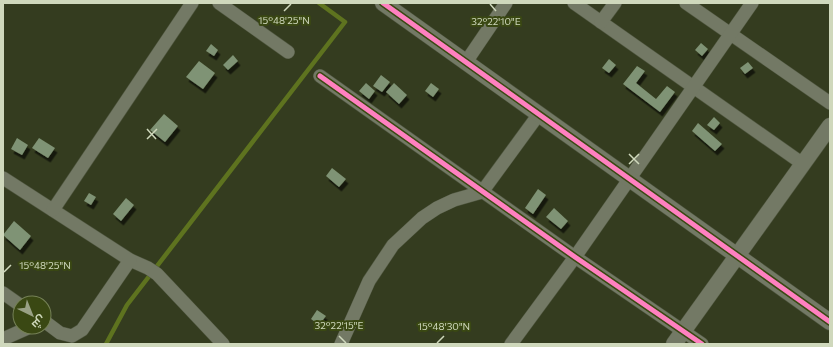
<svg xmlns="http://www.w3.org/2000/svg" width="833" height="347" font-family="Commissioner,Cairo,sans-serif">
<defs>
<filter id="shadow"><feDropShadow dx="2.5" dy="4.5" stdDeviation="0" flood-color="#0009"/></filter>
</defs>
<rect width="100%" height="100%" fill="#343c1f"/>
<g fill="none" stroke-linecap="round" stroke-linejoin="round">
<!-- stream -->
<path stroke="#5e731f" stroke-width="4.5" d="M106 344 127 305 345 22 319 3"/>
</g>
<!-- building -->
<g fill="#7f9374" filter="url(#shadow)">
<path d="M701 43 708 49 702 56 695 50Z"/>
<path d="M211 44 218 50 214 56 206 51Z"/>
<path d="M233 55 238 61 228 70 223 65Z"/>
<path d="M609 59 616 65 609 73 602 68Z"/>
<path d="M199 61 215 73 203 89 186 77Z"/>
<path d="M748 62 753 68 745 74 740 68Z"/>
<path d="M637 66 645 71 636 83 656 99 667 86 675 92 660 112 623 84Z"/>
<path d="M381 75 390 82 382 92 373 86Z"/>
<path d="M366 83 375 91 369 99 359 91Z"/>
<path d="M394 83 407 95 399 104 386 92Z"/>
<path d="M431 83 439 89 433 97 425 91Z"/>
<path d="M164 114 178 126 165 142 150 130Z"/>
<path d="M714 117 720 123 714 130 707 125Z"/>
<path d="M698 123 722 144 715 151 692 131Z"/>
<path d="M17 138 28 145 22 155 11 149Z"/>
<path d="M39 138 55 148 48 158 32 148Z"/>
<path d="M332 168 346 179 339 187 326 176Z"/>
<path d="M538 189 546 195 533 214 525 208Z"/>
<path d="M89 193 96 197 91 205 84 201Z"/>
<path d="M126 198 134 205 121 221 113 214Z"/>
<path d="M554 208 568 221 561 229 546 217Z"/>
<path d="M14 221 31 236 20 250 3 235Z"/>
<path d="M317 310 326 316 319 325 311 319Z"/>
</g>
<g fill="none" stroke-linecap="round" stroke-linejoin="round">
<defs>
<g id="minor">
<path d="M219 3 288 52"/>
<path d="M574 3 803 164"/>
<path d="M686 3 830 103"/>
<path d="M601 22 615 3"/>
<path d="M466 62 506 3"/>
<path d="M320 76 575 257 702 344"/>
<path d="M3 178 130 260 148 268 157 274 223 344"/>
<path d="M53 210 192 3"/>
<path d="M3 293 20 305"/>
<path d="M44 321 60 333 72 336 82 330 130 260"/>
<path d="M3 339 30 327"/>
<path d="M341 344 369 281 393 245 422 218 437 208 454 200 482 192 539 114"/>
<path d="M511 344 575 257 752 3"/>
</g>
<g id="tertiary">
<path d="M383 3 830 322"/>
<path d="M674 344 830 126"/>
</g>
</defs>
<!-- minor casing -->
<use href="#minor" stroke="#4f563f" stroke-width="14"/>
<!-- tertiary casing -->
<use href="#tertiary" stroke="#4f563f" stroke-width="17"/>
<!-- minor -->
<use href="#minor" stroke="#737965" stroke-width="13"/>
<!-- tertiary -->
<use href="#tertiary" stroke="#737965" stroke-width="16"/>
<defs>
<g id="cycleway">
<path d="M383 3 830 322"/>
<path d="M320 76 575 257 702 344"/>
</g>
</defs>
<!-- cycleway casing -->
<use href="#cycleway" stroke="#3a4813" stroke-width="8"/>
<!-- cycleway -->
<use href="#cycleway" stroke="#ff80c0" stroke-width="5"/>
</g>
<!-- ticks -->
<path fill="none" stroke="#cfd8bc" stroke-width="1.5" d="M490 4 496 11M284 11 291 4M147 129 156 139M147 139 157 129M629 154 639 164M629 164 639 154M4 272 11 265M339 336 346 343M437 343 444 336"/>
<g font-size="10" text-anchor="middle" fill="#cfd8bc" stroke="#3a4813" stroke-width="4" stroke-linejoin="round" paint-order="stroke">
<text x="284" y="24">15°48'25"N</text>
<text x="496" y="25">32°22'10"E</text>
<text x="45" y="269">15°48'25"N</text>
<text x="339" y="329">32°22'15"E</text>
<text x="444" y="330">15°48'30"N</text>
</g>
<!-- border -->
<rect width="833" height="347" fill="none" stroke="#cfd8bc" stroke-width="8"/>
<!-- north arrow -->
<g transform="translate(32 315) rotate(137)"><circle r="19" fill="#3a4813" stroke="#768257"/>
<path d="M0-3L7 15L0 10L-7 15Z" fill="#99a185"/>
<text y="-6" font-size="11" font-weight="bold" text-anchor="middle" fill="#cfd8bc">ش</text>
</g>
</svg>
